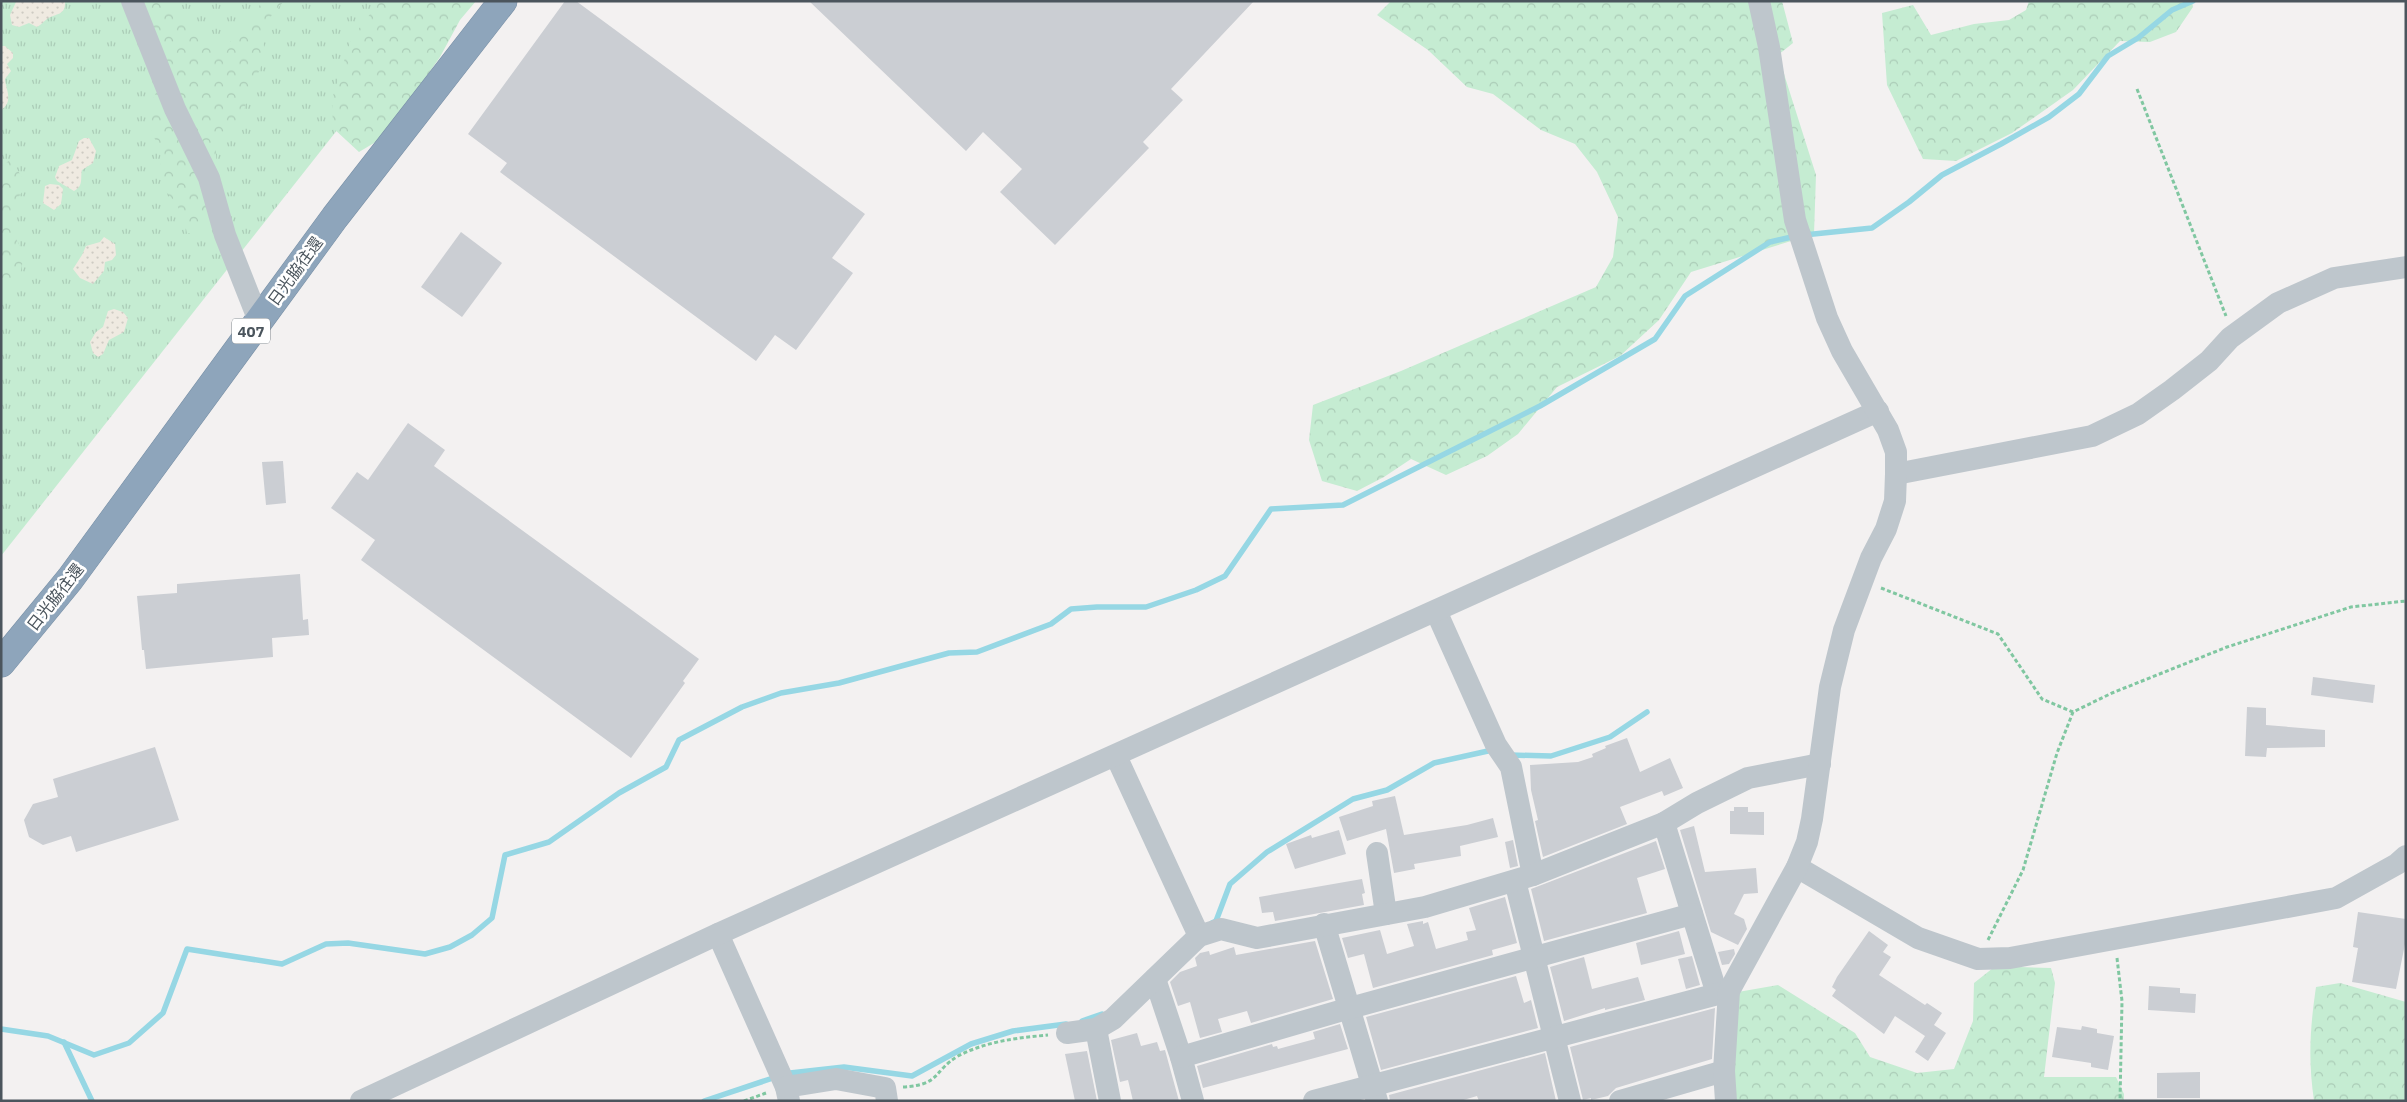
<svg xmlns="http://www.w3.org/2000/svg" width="2407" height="1102" font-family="'IBM Plex Sans','Noto Sans JP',sans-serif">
<defs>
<pattern id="grass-tufts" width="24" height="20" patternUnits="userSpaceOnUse" patternTransform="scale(1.25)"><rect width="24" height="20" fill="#c5ecd2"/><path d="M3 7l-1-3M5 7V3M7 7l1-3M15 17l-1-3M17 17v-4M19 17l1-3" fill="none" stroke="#abccb7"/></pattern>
<pattern id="forest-crowns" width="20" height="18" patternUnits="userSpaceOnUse" patternTransform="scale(1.25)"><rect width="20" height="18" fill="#c5ecd2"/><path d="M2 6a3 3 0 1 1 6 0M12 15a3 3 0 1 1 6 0" fill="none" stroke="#abccb7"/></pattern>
<pattern id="sand-dots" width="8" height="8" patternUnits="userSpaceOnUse" patternTransform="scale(1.25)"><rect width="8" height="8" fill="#efeae1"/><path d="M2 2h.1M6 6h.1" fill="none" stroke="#cecbc3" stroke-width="1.8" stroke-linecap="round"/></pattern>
</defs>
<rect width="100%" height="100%" fill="#f3f1f1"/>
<!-- grass -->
<path fill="url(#grass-tufts)" d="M1 1H439L1 556Z"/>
<!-- forest -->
<g fill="url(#forest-crowns)">
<path d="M105 1H165L182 21 206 42H230L255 14 262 1H284L262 27 265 56 241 116 215 140 218 184V215L197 234 187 233C183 213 177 202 162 188L160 146 152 135 149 106 164 78 144 19Z"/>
<path d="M380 1H476L460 20 440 57 384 137 359 152 333 128 332 99 351 39Z"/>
<path d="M1391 1H1782L1793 43 1778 55 1816 175 1814 234 1691 272 1659 320 1620 356 1557 387 1518 434 1487 456 1446 475 1411 459 1384 477 1357 491 1322 481 1309 440 1313 405 1401 371 1596 287 1613 257 1618 217 1597 172 1575 144 1541 130 1493 94 1467 87 1428 50 1377 15Z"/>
<path d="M2029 1H2192L2193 7 2176 32 2150 42 2120 41 2073 90 2012 133 1956 161 1923 159 1887 85 1882 13 1913 5 1931 35 1974 24 2009 20 2026 10Z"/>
<path d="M11 159 27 186 12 205V230L24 255 19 280 7 289 1 286V167Z"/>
<path d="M2019 967 2051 968 2055 983 2044 1077H2116L2124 1094V1101H1736L1731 1062 1738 992 1778 985 1855 1033 1870 1057 1917 1073 1954 1069 1973 1021 1974 983 1993 968Z"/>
<path d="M2340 983 2406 1002V1101H2314C2308 1059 2310 1028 2316 987Z"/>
</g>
<!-- sand -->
<g fill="url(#sand-dots)">
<path d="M65 1C66 16 56 13 47 19 43 22 41 25 37 27L29 23 19 27 12 25 10 15 16 2Z"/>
<path d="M1 46H5L13 53V58L7 64 11 71 5 79C6 90 14 102 1 110Z"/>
<path d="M84 138H89L96 151 93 163 82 170C80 178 84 186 74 191L57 181 55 177 59 166 72 160 79 141Z"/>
<path d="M50 184 59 185 63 189 61 204 54 210 43 203 45 186Z"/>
<path d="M104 237 115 244 116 255 112 260 105 262 104 271 93 284 80 278 73 269 82 255 86 246 100 242Z"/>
<path d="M114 309 123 312 128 318 124 332 109 340 103 354 98 357 93 353 90 342 96 332 103 327 108 311Z"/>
</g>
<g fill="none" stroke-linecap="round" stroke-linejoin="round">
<!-- stream -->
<g stroke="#96d7e4" stroke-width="5.5">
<path d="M1804 235 1872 228 1909 202 1942 175 2001 144 2049 117 2079 94 2108 56 2138 38 2172 10 2193 1"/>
<path d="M1510 755 1551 756 1610 737 1647 712"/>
<path d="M1212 923 1216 921 1230 884 1267 852 1353 799 1387 790 1434 763 1488 751"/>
<path d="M1082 1021 1102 1014"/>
<path d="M1 1029 48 1036 94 1055 129 1043 163 1013 187 949 282 964 326 944 348 943 425 954 450 947 472 935 492 918 505 855 549 842 619 793 666 767 679 740 742 707 781 693 839 683 949 653 977 652 1051 624 1071 609 1097 607H1146L1196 590 1225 576 1271 509 1343 505 1540 406 1655 339 1685 296 1770 242 1796 236"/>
<path d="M64 1042 92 1101"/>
<path d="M790 1073 844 1067 912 1076 971 1044 1013 1031 1066 1024"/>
<path d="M704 1101 773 1078"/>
</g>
</g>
<!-- building -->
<g fill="#cbced3">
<path d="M565 1H576L865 214 832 258 853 273 796 350 775 335 756 361 500 172 507 163 468 134Z"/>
<path d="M809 1H1254L1171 89 1183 100 1143 142 1149 148 1055 245 1000 192 1022 169 983 132 966 151Z"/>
<path d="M461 232 502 263 462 317 421 287Z"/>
<path d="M408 423 445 450 434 466 699 659 683 681 685 683 631 758 361 560 375 540 331 508 357 472 368 480Z"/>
<path d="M283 461 286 503 266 505 262 462Z"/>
<path d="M300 574 303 620 308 619 309 635 272 638 273 657 146 669 144 650H142L137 596 177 593V584Z"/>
<path d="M2313 677 2375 685 2373 703 2311 695Z"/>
<path d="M2247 707 2266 708V725L2325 730V747L2267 748 2266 757 2245 756Z"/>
<path d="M1627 738 1640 772 1670 758 1683 788 1664 796 1662 791 1620 807 1627 824 1543 857 1535 821 1538 820 1531 790 1530 765 1578 762 1593 757 1592 754 1606 748 1605 746Z"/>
<path d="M155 747 179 820 76 852 71 836 43 845 29 837 24 820 33 804 58 797 53 779Z"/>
<path d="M1395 796 1404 835 1467 825 1493 818 1498 837 1460 846 1461 856 1414 864 1415 869 1394 873 1386 829 1347 841 1339 817 1373 806 1372 801Z"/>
<path d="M1734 807H1748V812H1764V835L1730 834V811H1734Z"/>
<path d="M1694 826 1705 872 1756 868 1758 893 1744 894 1734 914 1744 919 1747 929 1738 945 1711 932 1680 830Z"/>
<path d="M1339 830 1346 854 1295 869 1286 844 1311 835 1312 838Z"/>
<path d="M1513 840 1518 866 1510 868 1505 842Z"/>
<path d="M1656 841 1665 869 1637 878 1647 913 1544 941 1531 889Z"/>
<path d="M1362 879 1365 893 1362 894 1364 905 1275 921 1273 912 1262 913 1259 897Z"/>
<path d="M1505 897 1517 943 1492 950 1493 955 1373 988 1364 954 1348 958 1342 938 1380 930 1387 954 1414 946 1407 924 1423 921V924L1428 922 1436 949 1468 940 1466 932 1476 930 1469 908Z"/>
<path d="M2358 912 2406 919V939L2396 989 2352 982 2358 948 2353 947Z"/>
<path d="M1679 931 1685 954 1641 965 1636 943Z"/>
<path d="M1869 931 1888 945 1883 952 1891 957 1879 975 1925 1005 1927 1003 1942 1013 1934 1025 1946 1033 1928 1061 1915 1052 1925 1036 1895 1016 1884 1034 1832 996 1836 990 1832 987 1837 977Z"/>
<path d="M1315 941 1333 999 1251 1023 1247 1011 1218 1019 1222 1032 1200 1038 1190 1002 1178 1006 1170 982 1180 972 1197 966 1195 958 1200 953 1209 951 1210 955 1234 947 1236 955Z"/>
<path d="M1734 949 1735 954 1729 964 1722 965 1718 952Z"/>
<path d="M1692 956 1700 985 1686 989 1678 959Z"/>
<path d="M1584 957 1592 989 1638 977 1645 1000 1605 1010V1008L1564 1021 1550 967Z"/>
<path d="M1516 976 1524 1003 1531 1000 1538 1028 1381 1070 1366 1017Z"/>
<path d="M2149 986 2180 988V993L2196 994 2195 1013 2148 1010Z"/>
<path d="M1715 1008 1712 1059 1616 1088 1608 1096 1591 1100V1098L1583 1100 1570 1047Z"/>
<path d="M1340 1024 1348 1049 1203 1088 1197 1066 1272 1044 1273 1047 1277 1046 1278 1049 1315 1039 1313 1032Z"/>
<path d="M2082 1026 2097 1029V1033L2114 1036 2108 1070 2091 1067V1063L2052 1057 2057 1027 2081 1030Z"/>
<path d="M1137 1033 1141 1046 1157 1042 1160 1051 1165 1050 1179 1101H1133L1128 1080 1120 1082 1111 1040Z"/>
<path d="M1087 1051 1097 1101H1075L1065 1054Z"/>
<path d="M1545 1053 1556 1101H1479L1477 1096 1460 1101H1390L1389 1095Z"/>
<path d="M2200 1072V1098H2157V1073Z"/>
</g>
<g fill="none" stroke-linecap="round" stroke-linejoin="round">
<defs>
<path id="highway" d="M1 663 70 579 335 217 503 1"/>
</defs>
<!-- highway casing -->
<use href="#highway" stroke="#7990a6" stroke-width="29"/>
<!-- path -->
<g stroke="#80c7a1" stroke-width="3" stroke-dasharray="4 2.5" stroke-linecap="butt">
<path d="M2137 89 2226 316"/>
<path d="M1881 588 1998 634 2042 699 2073 712"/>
<path d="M1988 940 2023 870 2057 753 2073 712 2112 693 2227 647 2351 607 2406 601"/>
<path d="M2117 958 2122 1001 2120 1101"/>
<path d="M903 1087C941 1085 933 1071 958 1056 987 1041 1017 1038 1048 1035"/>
<path d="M744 1101 766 1093"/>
</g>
<!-- minor -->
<g stroke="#bec6cc" stroke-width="22">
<path d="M132 1 175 109 209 178 225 235 259 321"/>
<path d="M1896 474 2092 436 2138 414 2172 390 2209 361 2230 338 2278 303 2334 278 2406 267"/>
<path d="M1436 611 1496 745 1511 767 1533 875"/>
<path d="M1116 756 1199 936"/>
<path d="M1664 823 1717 994"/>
<path d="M1377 853 1386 914"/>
<path d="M1797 867 1918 938 1978 959 2010 958 2336 898 2397 864 2406 856"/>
<path d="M1515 881 1570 1101"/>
<path d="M1324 924 1377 1101"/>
<path d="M718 934 786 1087 789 1101"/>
<path d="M1155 979 1181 1057 1193 1101"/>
<path d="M1096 1029 1110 1101"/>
<path d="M1067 1033 1096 1029 1113 1019 1199 936 1221 929 1257 938 1425 907 1533 875 1664 823 1697 803 1748 778 1820 764"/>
<path d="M1181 1057 1350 1008 1692 914"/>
<path d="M786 1087 836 1079 885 1088 887 1101"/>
<path d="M361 1101 718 934 1878 411"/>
<path d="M1314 1101 1729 991"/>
<path d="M1620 1101 1724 1071"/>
<path d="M1726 1101 1724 1071 1729 991 1797 867 1807 842 1812 819 1830 687 1844 630 1871 558 1886 529 1895 501 1896 474V452L1888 430 1842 351 1827 318 1795 220 1769 47 1759 1"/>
</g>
<!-- highway -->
<use href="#highway" stroke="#8ea5bb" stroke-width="28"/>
</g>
<g text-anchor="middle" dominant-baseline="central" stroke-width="5" stroke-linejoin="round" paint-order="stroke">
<!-- shield labels -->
<rect fill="#fff" stroke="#81888e" stroke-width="1" x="232" y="318.5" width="38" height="25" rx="4"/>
<g font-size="15" font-weight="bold" fill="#4b555d">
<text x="251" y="331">407</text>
</g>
<!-- street labels -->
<g font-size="16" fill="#4b555d" stroke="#fff">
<text transform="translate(295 271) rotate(-54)">日光脇往還</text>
<text transform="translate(55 597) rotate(-52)">日光脇往還</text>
</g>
</g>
<!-- border -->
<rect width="2407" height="1102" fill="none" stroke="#4b555d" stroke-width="5"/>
</svg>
